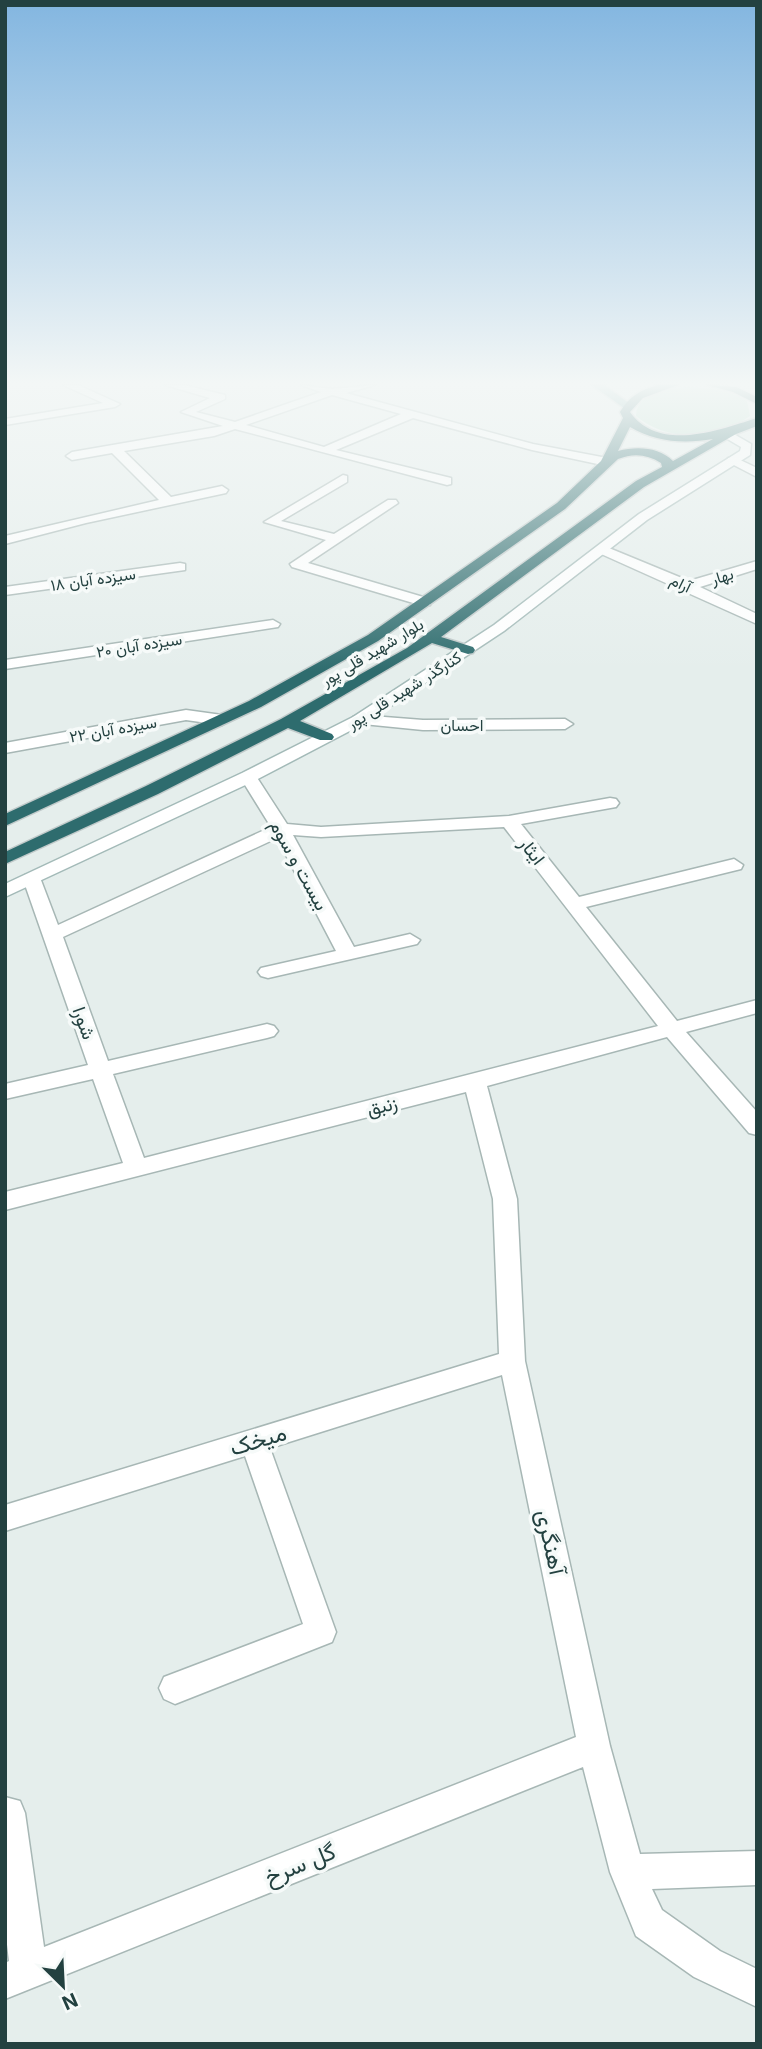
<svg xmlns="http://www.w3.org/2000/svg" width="762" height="2049" font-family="Inter,Vazirmatn,sans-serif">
<rect width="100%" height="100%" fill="#e5eeec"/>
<!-- green -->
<path fill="#bee0cf" d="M686 387C709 388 728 389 747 401L750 416C717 440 668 443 636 416 637 392 667 390 686 387Z"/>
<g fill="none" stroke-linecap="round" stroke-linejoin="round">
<defs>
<g id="street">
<path d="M63 385H78L120 404 115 407 5 425V419L103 403Z"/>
<path d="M165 385H184L225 395V399L196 412 235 422 321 392 301 385 332 389 375 385 346 393 533 444 607 458 613 462 607 466 532 450 413 418 336 450 451 478V484L447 485 235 429 214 436 124 451 171 497 222 486 228 490 226 493 86 523 5 544V536L159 500 112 453 72 460 66 456 72 452 223 426 181 412 210 398ZM332 395 401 414 324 447 246 425Z"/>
<path d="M728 458H736L757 468V477L728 462Z"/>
<path d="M343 475 347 476V482L281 521 334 534 388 500H396L398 503 308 563 430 599V605H420L292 567 290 564 326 540 264 522Z"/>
<path d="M604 546 689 581 757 561V569L700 587 757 614V624L599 553V547Z"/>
<path d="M180 563 185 564V570L5 595V587Z"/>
<path d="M273 620 280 624 278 627 5 669V660Z"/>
<path d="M186 710 222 715 230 720 222 725 186 720 5 753V743Z"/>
<path d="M359 715 423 720 565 719 573 724 565 729 423 730 353 723 351 720 353 717Z"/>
<path d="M248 772 254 773 287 824 321 827 509 816 610 798 616 799 619 803 616 807 521 824 579 897 734 859 743 865 741 869 586 907 677 1021 757 1000V1013L686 1032 757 1112V1135L749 1133 667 1037 487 1086 517 1199 525 1361 610 1746 640 1854 757 1851V1885L652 1889 662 1910 720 1951 757 1969V2007L694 1977 636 1936 610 1872 583 1767 5 1999V1963L9 1961 5 1928V1797L20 1801 25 1813 44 1947 576 1737 502 1375 270 1448 336 1632 332 1642 175 1704 164 1699 159 1688 164 1677 303 1624 245 1456 5 1531V1505L499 1354 493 1199 466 1092 5 1210V1192L123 1163 93 1079 5 1099V1084L88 1065 23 879 25 875H39L58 925 271 827 240 777ZM504 827 658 1026 144 1158 113 1074 267 1038 274 1036 278 1031 274 1026 267 1024 108 1061 63 937 277 838 336 951 261 968 258 972 261 976 268 978 417 944 420 940 410 934 354 947 293 835 321 837Z"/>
</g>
<path id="secondary" d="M724 433H732L751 444 750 455 647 520 504 631 365 723 254 781 5 897V884L242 773 353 717 494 625 639 514 740 451 741 447 724 437Z"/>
<path id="primary" d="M592 385H604L633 406 624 408Z"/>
<g id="highway">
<path d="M658 385H678L643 398 630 412C659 453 719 430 757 418V426L736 434 644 487 441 637 473 647 475 650 473 653 468 654 432 643 300 721 332 734 334 737 332 740H320L288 728 158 794 5 864V852L146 786 281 719 407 648 636 481 662 467 661 463C647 454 633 453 618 459L565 509 378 641 261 707 5 826V814L249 701 368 635 557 503 601 461 623 418 620 412C629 396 641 390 658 385ZM630 427C655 442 684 444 713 439L673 461C659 447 637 446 618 451Z"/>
<path d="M707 385 736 387 757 397V404L733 392Z"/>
</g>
</defs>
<!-- street casing -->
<use href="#street" stroke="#a7b7b5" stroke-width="3"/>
<!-- secondary casing -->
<use href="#secondary" stroke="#a3bab8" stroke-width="3"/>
<!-- primary casing -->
<use href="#primary" stroke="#c1caca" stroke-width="3"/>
<!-- highway casing -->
<use href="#highway" stroke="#c1caca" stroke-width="3"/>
<!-- street -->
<use href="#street" fill="#fff" fill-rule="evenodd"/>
<!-- secondary -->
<use href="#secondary" fill="#fff" fill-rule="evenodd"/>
<!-- primary -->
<use href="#primary" fill="#69a4a3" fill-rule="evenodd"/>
<!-- highway -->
<use href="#highway" fill="#2e6c6e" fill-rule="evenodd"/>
</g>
<!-- sky -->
<linearGradient id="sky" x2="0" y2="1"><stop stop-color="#83b6e0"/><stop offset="0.57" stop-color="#f3f7f6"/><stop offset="1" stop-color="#f3f7f6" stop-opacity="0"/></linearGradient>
<rect width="762" height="672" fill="url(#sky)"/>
<g text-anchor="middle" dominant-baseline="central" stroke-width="7" stroke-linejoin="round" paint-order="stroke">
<!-- far-street labels -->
<g font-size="16" fill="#234140" stroke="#f6faf9">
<text transform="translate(722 576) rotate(-17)">بهار</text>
<text transform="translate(93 579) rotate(-8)">سیزده آبان ۱۸</text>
<text transform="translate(681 583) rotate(26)">آرام</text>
<text transform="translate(139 645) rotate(-9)">سیزده آبان ۲۰</text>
<text transform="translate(372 652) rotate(-31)">بلوار شهید قلی پور</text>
<text transform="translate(404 690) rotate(-32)">کنارگذر شهید قلی پور</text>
<text x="462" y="725">احسان</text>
<text transform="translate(113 729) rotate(-10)">سیزده آبان ۲۲</text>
</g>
<!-- street labels -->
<g font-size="19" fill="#234140" stroke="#f6faf9">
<text transform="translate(532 851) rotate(52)">ایثار</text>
<text transform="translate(299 865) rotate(61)">بیست و سوم</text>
<text transform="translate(84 1023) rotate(70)">شورا</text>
<text transform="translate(382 1106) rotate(-14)">زنبق</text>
</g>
<!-- near-street labels -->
<g font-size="23" fill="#234140" stroke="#f6faf9">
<text transform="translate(258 1440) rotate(-17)">میخک</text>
<text transform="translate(551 1542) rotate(78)">آهنگری</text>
<text transform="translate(300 1864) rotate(-22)">گل سرخ</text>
</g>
</g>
<!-- border -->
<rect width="762" height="2049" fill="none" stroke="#234140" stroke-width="14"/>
<!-- north arrow -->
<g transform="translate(63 1986) rotate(156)" stroke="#f6faf9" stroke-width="5" paint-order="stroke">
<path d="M0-5L12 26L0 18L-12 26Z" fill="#234140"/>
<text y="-10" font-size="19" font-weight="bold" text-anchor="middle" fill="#234140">N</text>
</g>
</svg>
